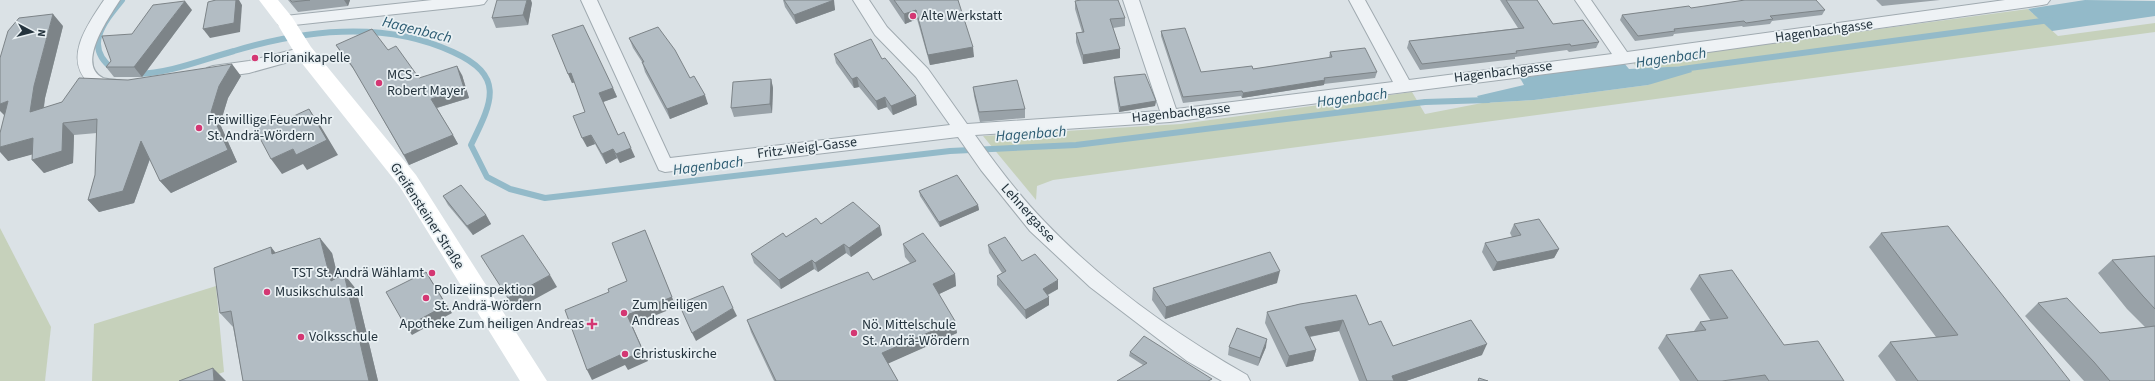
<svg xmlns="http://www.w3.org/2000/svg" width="2155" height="381" font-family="'Source Sans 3',sans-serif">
<rect width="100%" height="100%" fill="#dbe2e6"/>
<!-- green -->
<g fill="#c6d1bb">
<path d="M2028 9 2058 36 2155 23V32L1053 180 1037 186 1036 200 983 136 1181 124 1412 92 1425 114 1482 103 1534 100 1648 85 1687 66 1637 69 1633 62Z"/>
<path d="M0 228 51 327 45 381H0Z"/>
<path d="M216 286 224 372 198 381H92L94 324Z"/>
</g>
<!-- water -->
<g fill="#93bac9">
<path d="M2085 0 2155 1V16L2052 31 2028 9Z"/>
<path d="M1624 63 1629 69 1688 66 1692 72 1648 85 1534 100 1482 103 1477 96 1524 85 1520 78Z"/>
</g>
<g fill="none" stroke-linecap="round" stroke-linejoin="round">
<!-- stream -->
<g stroke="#93bac9" stroke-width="6">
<path d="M113 69C83 47 104 22 122 0"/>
<path d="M1682 69 2050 20"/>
<path d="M137 74C171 73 201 60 234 51 304 30 384 20 453 52 506 76 492 102 471 145L487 177 510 189 545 198 950 151 1076 145 1425 102 1488 100"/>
</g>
<defs>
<g id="minor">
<path d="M104 0H120C110 16 75 64 103 78 108 80 116 79 122 81L124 85 122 89C113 92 97 91 90 84 62 59 88 24 104 0Z"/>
<path d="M432 0H487L484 4 479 5 285 26 279 25 277 21 279 17 285 16Z"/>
<path d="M581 0H597L670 158 950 125 916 77 875 35 853 0H869L887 27 928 69 967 124 1160 111 1123 0H1139L1176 109 1393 82 1349 0H1365L1409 80 1612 54 1575 0H1591L1627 52 2005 0H2050L2047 4 2042 5 1623 64 1170 122 975 135C996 165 1019 195 1044 221 1101 281 1175 334 1247 375L1250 381H1222L1187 361 1090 287 1030 231 981 170 958 137 665 172 659 170Z"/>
<path d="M304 47 310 48 312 52 310 56 249 73 213 78 207 76 205 72 207 68 213 66 249 61Z"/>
</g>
</defs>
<!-- minor casing -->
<use href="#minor" stroke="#a0aab0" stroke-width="2"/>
<!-- minor -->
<use href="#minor" fill="#eef2f5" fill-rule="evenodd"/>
<!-- secondary -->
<path fill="#fff" fill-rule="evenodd" d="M259 0H278L292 17 311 47 416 175 547 381H520L400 187 297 57 278 25Z"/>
</g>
<!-- wall -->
<g fill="#99a2a8">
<path d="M288 0H350L348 6 298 12Z"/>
<path d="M783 0H833L835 10 796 24 785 7Z"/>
<path d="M889 0H958L974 57 930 65 917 19 905 24Z"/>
<path d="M1500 0H1537L1553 24 1599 42 1596 48 1569 52 1567 50 1515 57V59L1420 70 1407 48 1409 41 1518 28Z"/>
<path d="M1876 0H1940L1882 6Z"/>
<path d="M1075 1 1125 18V26L1113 28 1120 49V58L1083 64 1076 42V33L1082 32 1075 9Z"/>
<path d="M532 3 528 25 496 28 492 18Z"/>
<path d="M1691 8 1825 10 1822 15 1772 21 1770 24 1743 27 1742 26 1674 34 1673 36 1635 41 1620 20 1622 15Z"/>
<path d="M192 10 142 77H114L106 67 132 34Z"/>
<path d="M63 26 45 98 44 108 128 80 241 76 228 98 220 124 237 162 171 193 160 181 150 159 134 203 99 212 88 200 95 175 97 133 74 135 73 163 44 173 32 160V154L8 161 4 116Z"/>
<path d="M1161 31 1201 72 1253 69 1329 58 1330 52 1377 72 1375 78 1324 84V85L1242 98 1241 96 1183 103 1161 36Z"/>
<path d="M552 35 613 88 617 97 603 102 618 135 635 157 620 163 617 158 606 164 595 144 587 147 585 112 575 82 572 83Z"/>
<path d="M629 38 690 78 708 104 670 119 645 72 642 62 633 48Z"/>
<path d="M336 45 388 50 419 78 462 75 469 98 437 108 458 144 409 165 356 72 342 55Z"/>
<path d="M834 54 882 59 917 105 893 115 887 107 878 110 859 87 854 88 836 63Z"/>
<path d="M1114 77 1156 101 1155 106 1119 112 1114 82Z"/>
<path d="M771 79 773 88 772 113 734 117 731 108Z"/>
<path d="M973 87 1025 109V118L980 122 974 96Z"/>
<path d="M919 191 978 205 979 210 940 227 920 196Z"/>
<path d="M443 196 486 215 491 224 473 235 448 205Z"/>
<path d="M821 224 882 235 851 257 846 253 818 272 814 269 781 289 754 263 751 254 786 237Z"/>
<path d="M1514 224 1559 249 1554 258 1493 271 1482 252 1485 243 1512 237 1510 233Z"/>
<path d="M1881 233 2070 381H1896L1878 356 1890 342 1936 337 1869 247Z"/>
<path d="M903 244 955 274 956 286 939 294 957 333 888 363 898 381H774L751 332 747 320 873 280 910 263 905 257Z"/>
<path d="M988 245 1022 261 1058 289 1048 295 1049 305 1026 319 997 285V276L1002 273 989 253Z"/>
<path d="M271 247 275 253H332L338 277 356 289 378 381H243L233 327 220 313Z"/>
<path d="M2155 256V381H2084L2025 316 2038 303 2100 333 2145 327 2127 309 2098 273 2112 260Z"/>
<path d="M1699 275 1784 345 1844 381H1680L1658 348 1666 335 1694 331 1700 322 1711 321 1690 289Z"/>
<path d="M1277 283 1165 319 1152 300 1153 288Z"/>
<path d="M1300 304 1369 325 1393 346 1482 355 1406 381H1359L1339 331 1310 337 1316 350 1313 361 1286 367 1265 323 1267 312Z"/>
<path d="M1229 347H1266L1258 366 1228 355Z"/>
<path d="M1130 352 1212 381 1143 365 1129 356Z"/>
</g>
<!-- shaded-wall -->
<g fill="#7d8488">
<path d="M236 0H239L242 5 240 32 210 38 203 29Z"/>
<path d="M344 0H350L348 6Z"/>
<path d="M527 0H531L532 3 528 25 523 15Z"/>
<path d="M834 0 835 10 796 24 794 15Z"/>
<path d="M185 1 192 10 142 77 134 67Z"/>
<path d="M916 10 917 19 905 24 904 14Z"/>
<path d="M53 14 63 26 45 98 41 124 30 112 34 86Z"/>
<path d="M973 47 974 57 930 65 928 55Z"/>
<path d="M1120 49V58L1083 64V55Z"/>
<path d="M232 64 241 76 228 98 220 124 237 162 171 193 160 181 211 112 219 86Z"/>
<path d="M457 66 462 75 469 98 436 108 431 99Z"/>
<path d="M571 73 576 82 572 83 568 74Z"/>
<path d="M857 77 859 87 854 88 852 79Z"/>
<path d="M771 79 773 88 772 113 770 104Z"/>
<path d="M1325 80 1324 85 1242 98 1243 93Z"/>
<path d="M613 88 617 97 603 102 599 93Z"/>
<path d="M705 95 708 104 670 119 667 109Z"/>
<path d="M916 96 917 105 893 115 891 106Z"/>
<path d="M885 97 887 107 878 110 876 101Z"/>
<path d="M8 101 6 117 0 111V104Z"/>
<path d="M1156 101 1155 106 1119 112 1120 107Z"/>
<path d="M309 109 320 125 338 155 307 170 303 164 282 174 271 159 293 149Z"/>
<path d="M63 123 74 135 73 163 44 173 32 160Z"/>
<path d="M453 135 458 144 409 165 404 155Z"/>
<path d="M591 135 595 144 587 147 582 138Z"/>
<path d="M33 138 45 151 8 161 0 152V147Z"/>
<path d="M141 141 152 153 134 203 99 212 88 200Z"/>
<path d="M631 148 635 157 620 163 616 154Z"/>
<path d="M613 149 617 158 606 164 602 154Z"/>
<path d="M978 205 979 210 940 227 939 222Z"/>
<path d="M486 215 491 224 473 235 467 226Z"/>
<path d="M880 226 882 235 851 257 849 248Z"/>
<path d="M320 238 332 253 342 295 331 281Z"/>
<path d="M649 240 676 307 632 325 648 361 628 370 625 365 592 380 587 370Z"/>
<path d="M844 244 846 253 818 272 815 263Z"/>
<path d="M271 247 283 262 272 254Z"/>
<path d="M1559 249 1554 258 1493 271 1497 262Z"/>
<path d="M812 260 814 269 781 289 779 280Z"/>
<path d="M1280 271 1277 283 1165 319 1166 307Z"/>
<path d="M426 272 452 313 412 335 406 327Z"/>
<path d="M344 274 356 289 378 381H369Z"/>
<path d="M955 274 956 286 935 296 933 284Z"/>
<path d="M550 275 557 287 515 310 508 298Z"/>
<path d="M1058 280V289L1043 297V289Z"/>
<path d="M1049 297V305L1026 319 1025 310Z"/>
<path d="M733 308 737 316 696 341 692 333Z"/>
<path d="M1343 320 1339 331 1302 338 1305 327Z"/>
<path d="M955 321 957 333 885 365 882 353Z"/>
<path d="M1267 339 1266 347 1258 366 1260 358Z"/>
<path d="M1487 344 1482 355 1406 381H1390L1392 376Z"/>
<path d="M1316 350 1313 361 1286 367 1289 356Z"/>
<path d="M213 368 226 381H214Z"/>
</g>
<!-- building -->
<g fill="#b2bcc3" stroke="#7d8488">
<path d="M216 0H236L234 23 203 29 208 2Z"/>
<path d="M290 0H310L292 2Z"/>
<path d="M497 0H527L523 15 492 18Z"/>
<path d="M784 0H834L794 15Z"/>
<path d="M894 0H958L973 47 928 55 916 10 904 14Z"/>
<path d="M1081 0H1118L1125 18 1110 19 1120 49 1083 55 1076 33 1084 32 1075 1Z"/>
<path d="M1506 0H1537L1553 24 1583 20 1599 42 1571 46 1570 44 1516 51 1517 53 1422 64 1409 41 1524 28Z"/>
<path d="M1745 0H1816L1825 10 1770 16 1773 19 1746 23 1744 21 1674 29 1675 31 1638 36 1622 15 1689 6 1691 8Z"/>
<path d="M185 1 134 67H106L111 61 102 36 132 34 153 5Z"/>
<path d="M53 14 34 86 30 112 62 102 79 78 128 80 232 64 219 86 211 112 228 150 160 181 141 141 123 191 88 200 95 175 97 119 63 123 62 151 32 160 33 138 0 147V133L8 101 0 104V58L8 31 19 18Z"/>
<path d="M583 25 613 88 599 93 618 135 624 132 631 148 616 154 613 149 602 154 591 135 582 138 573 116 585 112 571 73 568 74 552 35Z"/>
<path d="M658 27 675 50 690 78 694 76 705 95 667 109 642 62H644L629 38Z"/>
<path d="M1185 28 1201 72 1252 66 1253 69 1332 57 1330 52 1365 48 1377 72 1324 78 1325 80 1243 93 1242 91 1183 97 1161 31Z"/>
<path d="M372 29 388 50 396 46 419 78 457 66 464 88 431 99 453 135 404 155 352 66 336 45Z"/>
<path d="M871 39 882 59 885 58 916 96 891 106 885 97 876 101 857 77 852 79 834 54Z"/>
<path d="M1145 74 1156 101 1120 107 1114 77Z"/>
<path d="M771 79 770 104 731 108 733 82Z"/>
<path d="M1017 80 1025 109 979 112 973 87Z"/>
<path d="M309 109 327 140 296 155 293 149 271 159 254 127 280 115 283 121Z"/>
<path d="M957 175 978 205 939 222 919 191Z"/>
<path d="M461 185 486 215 467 226 443 196Z"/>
<path d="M853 202 880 226 849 248 844 244 815 263 812 260 779 280 751 254 783 233 786 237 816 218 821 224Z"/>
<path d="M1539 219 1559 249 1497 262 1485 243 1521 235 1514 224Z"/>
<path d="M1948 226 2070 381H1918L1890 342 1958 335 1881 233Z"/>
<path d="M645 230 672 297 627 315 643 351 623 360 620 355 587 370 565 310 609 292 608 289 627 281 612 243Z"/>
<path d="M923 233 955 274 933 284 955 321 882 353 898 381H776L747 320 868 272 873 280 916 261 903 244Z"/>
<path d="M523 235 550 275 508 298 481 256Z"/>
<path d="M1005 237 1022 261 1035 254 1058 280 1043 289 1049 297 1025 310 997 276 1006 271 988 245Z"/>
<path d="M320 238 331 281 344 274 369 381H243L231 311 220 313 214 268 271 247 272 254Z"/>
<path d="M1270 252 1280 271 1166 307 1153 288Z"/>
<path d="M2155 256V309L2143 296 2112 260Z"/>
<path d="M1732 270 1784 345 1818 341 1844 381H1769L1765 375 1722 381H1698L1666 335 1706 330 1700 322 1728 318 1699 275Z"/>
<path d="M426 272 446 305 406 327 386 292Z"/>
<path d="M723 286 733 308 692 333 679 304Z"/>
<path d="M1356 295 1369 325 1381 321 1393 346 1471 320 1487 344 1392 376 1394 381H1367L1343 320 1305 327 1316 350 1289 356 1267 312 1300 304Z"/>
<path d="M2067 298 2100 333 2155 326V381H2110L2094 362 2038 303Z"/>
<path d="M1237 328 1267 339 1260 358 1229 347Z"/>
<path d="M1144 336 1212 379 1208 381H1117L1147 363 1130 352Z"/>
<path d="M213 368 214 381H179Z"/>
<path d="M1479 378 1488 381H1478Z"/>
</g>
<!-- markers -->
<g fill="#d43773" stroke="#eaf1f4" stroke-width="1.5">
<circle cx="913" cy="16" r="4"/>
<circle cx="255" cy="58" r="4"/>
<circle cx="379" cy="83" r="4"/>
<circle cx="199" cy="128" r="4"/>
<circle cx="432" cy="273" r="4"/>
<circle cx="267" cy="292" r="4"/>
<circle cx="426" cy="298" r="4"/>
<circle cx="624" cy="313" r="4"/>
<path d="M590 318h4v4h4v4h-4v4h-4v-4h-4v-4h4z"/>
<circle cx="854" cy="333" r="4"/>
<circle cx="301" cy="337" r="4"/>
<circle cx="625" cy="354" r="4"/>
</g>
<g text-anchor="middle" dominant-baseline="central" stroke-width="3.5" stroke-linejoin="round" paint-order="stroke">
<!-- poi labels -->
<g font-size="14" fill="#24333d" stroke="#eaf1f4" text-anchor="start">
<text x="921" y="16">Alte Werkstatt</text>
<text x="263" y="58">Florianikapelle</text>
<text x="387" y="75">MCS -<tspan x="387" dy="16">Robert Mayer</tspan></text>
<text x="207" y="120">Freiwillige Feuerwehr<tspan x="207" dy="16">St. Andrä-Wördern</tspan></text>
<text x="424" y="273" text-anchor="end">TST St. Andrä Wählamt</text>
<text x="434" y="290">Polizeiinspektion<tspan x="434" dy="16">St. Andrä-Wördern</tspan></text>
<text x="275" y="292">Musikschulsaal</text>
<text x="632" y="305">Zum heiligen<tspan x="632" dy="16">Andreas</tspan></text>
<text x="584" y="324" text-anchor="end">Apotheke Zum heiligen Andreas</text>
<text x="862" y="325">Nö. Mittelschule<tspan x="862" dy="16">St. Andrä-Wördern</tspan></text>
<text x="309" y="337">Volksschule</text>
<text x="633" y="354">Christuskirche</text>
</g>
<!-- street labels -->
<g font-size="14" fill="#24333d" stroke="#eaf1f4">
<text transform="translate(1824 31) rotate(-8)">Hagenbachgasse</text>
<text transform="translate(1503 72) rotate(-7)">Hagenbachgasse</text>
<text transform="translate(1181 113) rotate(-6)">Hagenbachgasse</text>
<text transform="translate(807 148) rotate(-7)">Fritz-Weigl-Gasse</text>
<text transform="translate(1028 213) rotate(48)">Lehnergasse</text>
<text transform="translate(427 216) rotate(57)">Greifensteiner Straße</text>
</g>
<!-- water labels -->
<g font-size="15" font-style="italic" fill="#2d5c72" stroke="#eaf1f4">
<text transform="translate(417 30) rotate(14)">Hagenbach</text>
<text transform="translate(1671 58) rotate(-8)">Hagenbach</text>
<text transform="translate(1352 98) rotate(-7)">Hagenbach</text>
<text transform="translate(1031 134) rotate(-4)">Hagenbach</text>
<text transform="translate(708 166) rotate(-7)">Hagenbach</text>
</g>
</g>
<!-- north arrow -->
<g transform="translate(32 32) rotate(97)" stroke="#eaf1f4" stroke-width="3" paint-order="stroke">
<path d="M0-3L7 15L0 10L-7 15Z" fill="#24333d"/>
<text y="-6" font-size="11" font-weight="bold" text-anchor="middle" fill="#24333d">N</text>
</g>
</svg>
